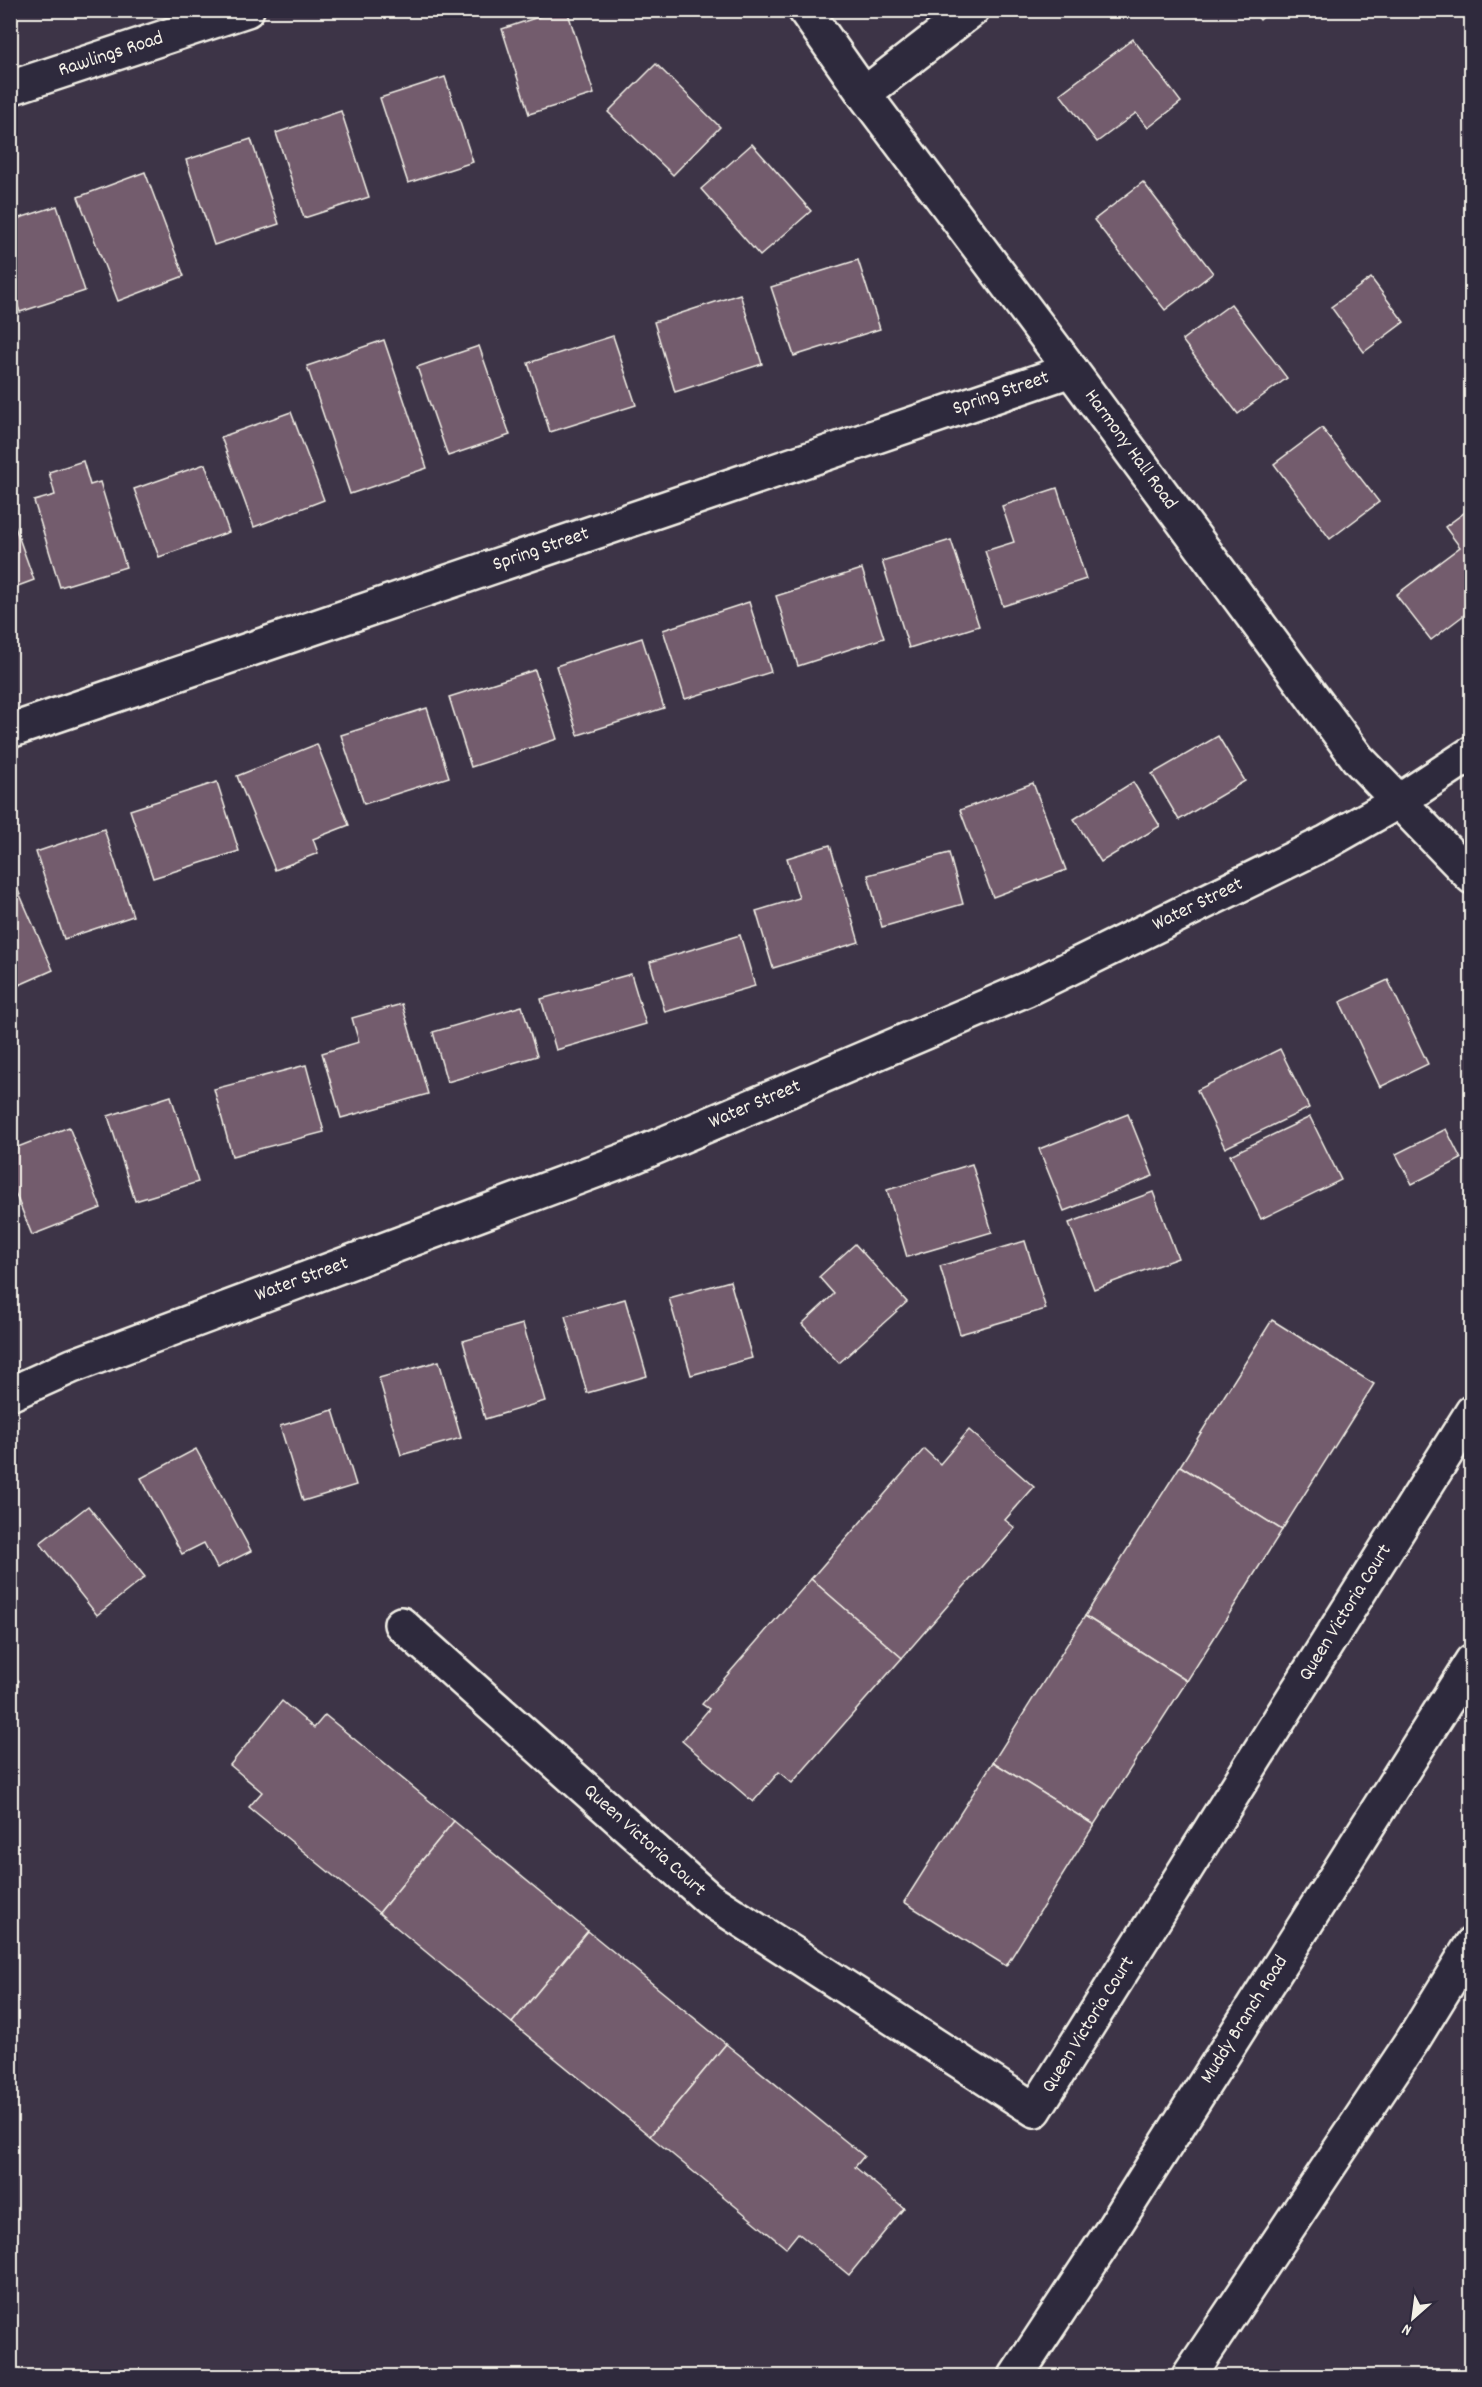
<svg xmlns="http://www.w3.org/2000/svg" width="1482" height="2387" font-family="Dekko,sans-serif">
<rect width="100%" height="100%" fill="#3d3447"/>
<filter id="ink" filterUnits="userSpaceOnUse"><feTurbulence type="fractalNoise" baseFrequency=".0167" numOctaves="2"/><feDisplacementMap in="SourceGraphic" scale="12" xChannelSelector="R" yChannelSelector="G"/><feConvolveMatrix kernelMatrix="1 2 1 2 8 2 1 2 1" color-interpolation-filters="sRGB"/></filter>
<g filter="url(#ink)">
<!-- building -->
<g fill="#735b6d" stroke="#f4f1e8" stroke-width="1.5">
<path d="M559 10H567L594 94 529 114 502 29Z"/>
<path d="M1252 10H1271L1260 20Z"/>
<path d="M1133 39 1181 102 1148 128 1136 113 1097 142 1060 94Z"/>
<path d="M656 64 720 127 673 175 608 112Z"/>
<path d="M445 77 473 162 408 183 380 98Z"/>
<path d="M341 111 369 197 304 218 276 133Z"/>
<path d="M251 139 279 224 214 245 186 160Z"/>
<path d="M752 144 811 211 760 256 701 189Z"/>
<path d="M145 172 184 276 118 301 78 197Z"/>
<path d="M1143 182 1213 273 1165 310 1094 220Z"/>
<path d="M57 206 85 291 20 312 10 285V221Z"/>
<path d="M858 260 880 329 794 356 771 287Z"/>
<path d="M1371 278 1404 322 1364 352 1331 307Z"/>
<path d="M740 294 762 364 675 392 654 322Z"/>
<path d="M1231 304 1287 378 1238 414 1182 340Z"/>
<path d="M613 336 636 405 550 432 528 363Z"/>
<path d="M384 340 427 468 350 494 307 366Z"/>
<path d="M479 346 510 435 448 456 417 367Z"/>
<path d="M291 412 324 500 254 527 221 437Z"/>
<path d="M1322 428 1379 502 1330 539 1274 464Z"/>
<path d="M83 461 90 485 100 482 126 567 60 587 34 501 55 495 49 472Z"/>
<path d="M205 464 229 532 159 557 134 489Z"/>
<path d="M1057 488 1086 579 1003 606 985 551 1014 542 1002 506Z"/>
<path d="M1472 507V609L1431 640 1396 595 1460 547 1445 527Z"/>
<path d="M14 524 34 580 10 589V525Z"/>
<path d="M951 540 979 626 909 648 882 561Z"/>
<path d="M862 569 884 638 798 666 776 596Z"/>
<path d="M749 602 771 672 685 699 663 630Z"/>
<path d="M642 638 664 708 578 735 556 666Z"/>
<path d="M535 670 557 739 471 767 449 697Z"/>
<path d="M427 708 449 777 364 804 341 735Z"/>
<path d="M1218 736 1245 781 1179 820 1152 774Z"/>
<path d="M317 744 349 825 313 839 318 853 275 870 237 776Z"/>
<path d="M217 782 239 851 153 878 130 810Z"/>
<path d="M1133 782 1160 826 1101 862 1074 819Z"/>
<path d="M1033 783 1066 870 993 897 960 810Z"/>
<path d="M104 829 133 916 64 939 36 852Z"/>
<path d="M830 845 859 942 773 968 756 911 799 898 787 858Z"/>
<path d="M949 853 963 904 882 927 868 875Z"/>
<path d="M10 872 53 970 10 989Z"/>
<path d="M740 935 755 986 665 1012 650 962Z"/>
<path d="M631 974 646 1024 556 1050 541 999Z"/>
<path d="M1388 980 1428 1064 1380 1087 1340 1002Z"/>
<path d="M402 1004 428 1094 341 1118 322 1053 359 1042 352 1018Z"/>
<path d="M522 1006 537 1056 447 1082 433 1032Z"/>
<path d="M1280 1049 1309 1108 1225 1148 1197 1090Z"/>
<path d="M306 1065 324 1132 232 1156 214 1089Z"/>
<path d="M171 1096 198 1182 135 1201 108 1116Z"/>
<path d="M1128 1114 1153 1176 1064 1211 1039 1149Z"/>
<path d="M1310 1117 1341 1180 1261 1219 1230 1155Z"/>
<path d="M69 1127 101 1208 32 1235 10 1180V1150Z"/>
<path d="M1446 1129 1461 1159 1412 1184 1396 1154Z"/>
<path d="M972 1164 992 1232 907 1257 887 1190Z"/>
<path d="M1153 1192 1178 1258 1094 1289 1069 1223Z"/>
<path d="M1025 1241 1046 1309 960 1334 940 1266Z"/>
<path d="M855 1244 907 1302 839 1363 802 1324 834 1294 819 1277Z"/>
<path d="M730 1281 752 1358 691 1375 669 1298Z"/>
<path d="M625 1299 647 1376 587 1393 565 1316Z"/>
<path d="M1272 1320 1374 1384 1282 1530 1180 1466Z"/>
<path d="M523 1324 545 1401 485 1419 463 1341Z"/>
<path d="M439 1361 461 1438 401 1455 379 1378Z"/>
<path d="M333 1410 356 1485 303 1501 280 1426Z"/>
<path d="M969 1430 1034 1487 1005 1520 1015 1528 902 1658 811 1579 924 1449 940 1464Z"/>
<path d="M196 1449 251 1551 217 1568 204 1543 182 1554 141 1478Z"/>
<path d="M1180 1466 1282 1530 1187 1681 1085 1616Z"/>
<path d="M88 1506 145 1577 97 1615 40 1543Z"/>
<path d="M811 1579 902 1658 792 1783 779 1772 753 1802 682 1741 709 1709 702 1704Z"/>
<path d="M1085 1616 1187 1681 1094 1825 993 1762Z"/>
<path d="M10 1672 19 1681 10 1688Z"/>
<path d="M282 1701 314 1728 325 1715 454 1821 379 1913 249 1807 262 1792 230 1765Z"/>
<path d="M993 1762 1094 1825 1006 1966 904 1902Z"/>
<path d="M454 1821 588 1931 512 2023 379 1913Z"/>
<path d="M588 1931 726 2044 650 2136 512 2023Z"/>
<path d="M726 2044 864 2156 855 2167 904 2208 849 2275 798 2233 786 2248 650 2136Z"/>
</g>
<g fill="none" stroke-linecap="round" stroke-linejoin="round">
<defs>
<g id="minor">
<path d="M805 10 864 94 1071 370 1358 759 1472 877"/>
<path d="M10 88 247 10"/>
<path d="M864 94 972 10"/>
<path d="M10 731 1071 370"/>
<path d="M10 1394 72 1366 630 1158 1027 989 1327 842 1399 801 1472 753"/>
<path d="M401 1624 709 1899 1035 2110 1472 1412"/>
</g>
<g id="secondary">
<path d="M1016 2376 1114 2227 1472 1661"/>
<path d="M1189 2376 1413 2040 1472 1944"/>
</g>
</defs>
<!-- minor casing -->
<use href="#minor" stroke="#f4f1e8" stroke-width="38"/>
<!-- secondary casing -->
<use href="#secondary" stroke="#f4f1e8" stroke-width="38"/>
<!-- minor -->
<use href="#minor" stroke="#2f2a3d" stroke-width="33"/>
<!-- secondary -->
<use href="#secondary" stroke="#2f2a3d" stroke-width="33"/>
</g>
</g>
<g text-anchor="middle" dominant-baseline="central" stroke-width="5" stroke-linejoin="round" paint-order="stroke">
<!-- street labels -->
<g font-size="20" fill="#f4f1e8" stroke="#2f2a3d">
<text transform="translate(111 55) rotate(-18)">Rawlings Road</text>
<text transform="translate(1001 394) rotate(-19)">Spring Street</text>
<text transform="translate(1130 450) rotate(54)">Harmony Hall Road</text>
<text transform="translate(541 550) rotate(-19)">Spring Street</text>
<text transform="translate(1198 905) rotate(-26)">Water Street</text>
<text transform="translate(755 1105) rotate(-23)">Water Street</text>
<text transform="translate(302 1280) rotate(-20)">Water Street</text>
<text transform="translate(1346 1613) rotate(-58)">Queen Victoria Court</text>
<text transform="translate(644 1841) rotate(42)">Queen Victoria Court</text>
<text transform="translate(1245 2020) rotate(-58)">Muddy Branch Road</text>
<text transform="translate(1089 2025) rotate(-58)">Queen Victoria Court</text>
</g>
</g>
<!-- margin -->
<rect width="1482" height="2387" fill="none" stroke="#2f2a3d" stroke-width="36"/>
<rect x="18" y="18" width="1446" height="2351" fill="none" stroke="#f4f1e8" stroke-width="2" filter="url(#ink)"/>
<!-- north arrow -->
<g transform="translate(1413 2318) rotate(208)" stroke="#2f2a3d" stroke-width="4.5" paint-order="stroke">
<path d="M0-4.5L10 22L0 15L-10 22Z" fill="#f4f1e8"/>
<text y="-9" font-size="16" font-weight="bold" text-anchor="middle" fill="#f4f1e8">N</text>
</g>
</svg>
